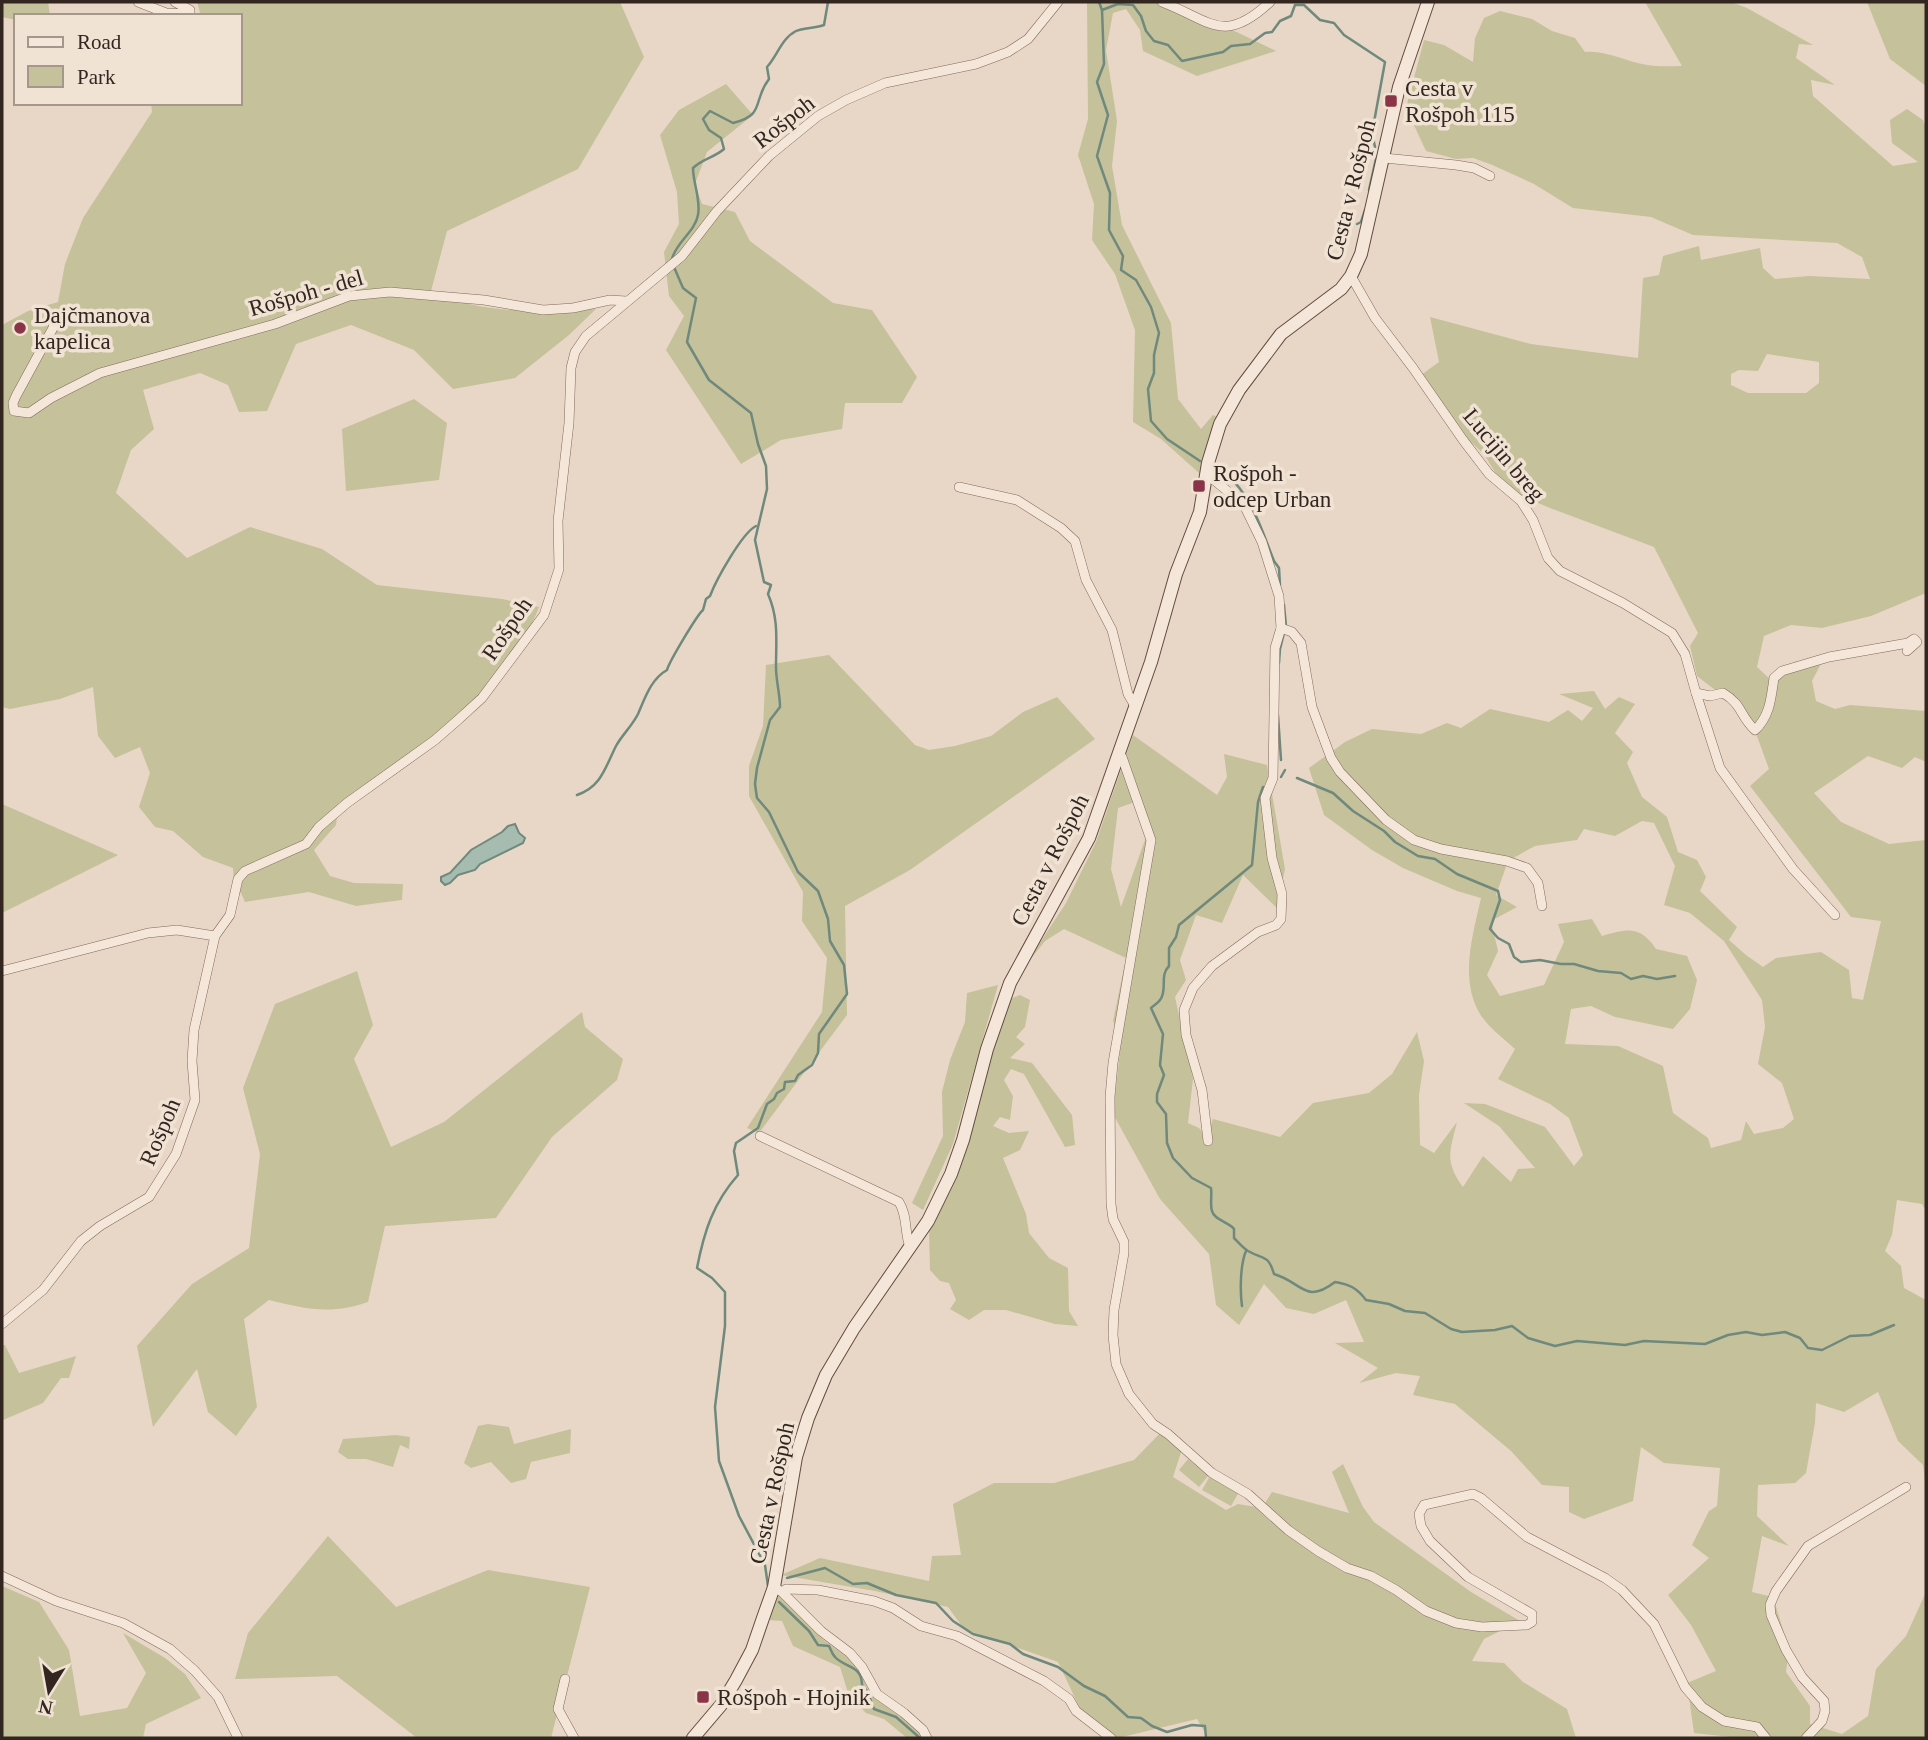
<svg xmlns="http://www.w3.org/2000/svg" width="1928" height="1740" font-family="'Times New Roman',serif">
<rect width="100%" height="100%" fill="#e8d7c6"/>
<!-- green -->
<g fill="#c5c19b" fill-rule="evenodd">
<path d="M2 2H48L50 16H16V20L2 17Z"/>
<path d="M197 2H620L644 57 578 169 447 231 431 291C482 315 542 312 596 309L569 335 515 378 453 389 414 350 351 325 296 344 267 411 239 412 228 385 200 373 143 390 154 429 131 450 116 493 187 558 250 527 322 549 377 585 502 599 539 607C510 686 409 759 339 803L336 825 314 850 330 876 354 883 403 884 402 900 356 906 309 892 245 902 241 893 234 887 233 868 203 857 173 831 155 827 139 807 150 773 140 747 115 758 98 736 93 687 60 699 10 709 2 707V325L28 311 58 302 65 264 83 218 152 112 151 103H240V16H201Z"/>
<path d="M1087 2H1174L1276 51 1197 76 1143 51 1140 30 1126 9 1113 13 1106 50 1117 121 1112 166 1122 225 1171 323 1178 399 1201 429 1213 415 1219 418 1199 473 1161 439 1133 422 1135 330 1115 274 1092 240 1094 204 1078 155 1088 119Z"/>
<path d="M1645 2H1731L1747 8 1813 45 1799 44 1796 58 1835 85 1811 80 1813 96 1893 166 1918 162 1892 143 1890 120 1907 109 1923 120 1926 128V593L1871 616 1822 628 1791 625 1764 636 1757 667 1772 681 1824 658 1812 681 1816 701 1835 709 1850 705 1926 711V762L1915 757 1902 768 1868 756 1814 793 1841 822 1889 844 1926 840V1211L1922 1204 1897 1200 1892 1235 1885 1251 1901 1266 1904 1288 1926 1300V1489L1923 1465 1898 1441 1878 1392 1844 1412 1816 1403 1815 1423 1806 1473 1795 1483 1758 1485 1757 1516 1789 1546 1762 1536 1752 1592 1773 1597 1789 1649 1786 1672 1810 1706V1724L1842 1734 1868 1716 1876 1669 1906 1636 1926 1592V1738H1740L1694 1733 1687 1683 1716 1671 1691 1625 1668 1595 1709 1558 1692 1545 1709 1511 1717 1506 1720 1468 1664 1463 1641 1447 1633 1501 1584 1519 1569 1512V1487L1542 1485 1511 1451 1455 1404 1413 1395 1420 1376 1396 1373 1359 1383 1378 1368 1335 1343 1364 1342 1346 1300 1314 1314 1286 1308 1264 1284 1239 1325 1216 1305 1209 1254 1160 1199 1113 1114 1121 1042 1113 1021 1126 958 1064 929 1045 941 1022 970 1066 903 1096 842 1133 735 1217 795 1227 777 1224 754 1267 765 1285 869 1277 908 1243 875 1222 923 1196 915 1180 960 1186 980 1175 997 1193 1079 1188 1123 1199 1128 1206 1137 1213 1119 1280 1137 1313 1103 1369 1093 1392 1074 1417 1032 1424 1061 1419 1095 1420 1145 1434 1153 1457 1122C1450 1151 1444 1161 1463 1187L1483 1156 1511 1182 1518 1169 1535 1168 1499 1126 1464 1103 1485 1104 1545 1127 1574 1166 1583 1155 1569 1118 1550 1104 1498 1079 1515 1049C1504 1039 1488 1027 1480 1014 1459 978 1473 935 1481 898L1457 891 1403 868 1372 850 1324 815 1309 768 1345 742 1372 729 1421 734 1447 723 1461 728 1490 709 1549 722 1568 710 1582 721 1593 708 1559 694 1594 691 1605 709 1619 697 1635 704 1615 733 1633 752 1627 763 1642 797 1667 817 1678 852 1697 860 1706 877 1700 891 1737 927 1729 940 1746 955 1763 967 1776 958 1821 952 1849 970 1852 998 1863 1000 1881 921 1851 917 1750 786 1769 769 1750 717 1697 676 1690 646 1698 633 1654 547 1550 508 1505 489 1484 454 1463 435 1421 375 1439 362 1430 317 1531 344 1638 358 1643 278 1659 275 1663 256 1699 246 1701 260 1760 248 1763 268 1775 279 1809 276 1870 279 1862 257 1837 243 1693 235 1651 217 1573 208 1534 184 1490 164 1473 158 1456 159 1426 151 1406 108 1424 40 1444 45 1473 62 1475 38 1484 18 1500 11 1532 19 1552 31 1575 38 1585 52C1607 50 1626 62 1647 65 1658 67 1671 66 1682 66ZM1767 354 1819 362V383L1806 393H1748L1731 385V374L1739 370 1758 371ZM1138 801 1150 826 1121 907 1111 869 1118 808ZM1642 821 1654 823 1675 866 1664 905 1690 913 1724 941 1762 1000 1765 1027 1758 1064 1782 1083 1794 1119 1783 1128 1754 1134 1746 1121 1741 1140 1711 1148 1708 1138 1673 1113 1663 1066 1618 1046 1565 1044 1571 1009 1591 1006 1615 1017 1673 1029 1690 1009 1697 980 1687 956 1656 949C1640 925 1627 929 1602 936L1592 919 1558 924 1564 942 1544 985 1500 996 1487 975 1498 951 1491 921 1517 907 1496 895 1508 861 1535 846 1577 840 1584 829 1615 836Z"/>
<path d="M1867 2H1926V86L1890 59Z"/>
<path d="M726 84 753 115 707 152 695 184 702 204 735 212 750 241 833 303 872 310 917 377 902 403H845L842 429 781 440 741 464 666 350 684 316 669 296 664 252 679 224 677 192 660 135 679 110Z"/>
<path d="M414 399 447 423 439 480 346 491 342 429Z"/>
<path d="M829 655 915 745 929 750 955 746 991 736 1023 712 1057 697 1095 739 910 870 845 906 847 1015 759 1133 747 1128 822 1012 827 958 802 921 803 892 749 796V766L763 726 766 665Z"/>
<path d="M2 804 118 855 2 913Z"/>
<path d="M357 971 373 1025 354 1059 391 1147 444 1122 582 1012 585 1027 623 1059 617 1080 552 1137 496 1218 385 1226 368 1302C331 1315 306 1309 269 1300L244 1319 257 1407 236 1436 208 1412 197 1369 153 1427 137 1346 192 1284 249 1248 260 1154 243 1088 275 1004Z"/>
<path d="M998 985 953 1144 923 1210 912 1203 943 1136 942 1092 950 1060 965 1022 967 993Z"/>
<path d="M1020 995 1030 1000 1025 1027 1016 1037 1025 1044 1010 1058 1032 1063 1072 1115 1075 1145 1065 1147 1024 1074 1011 1069 1004 1080 1013 1096 1010 1120 1000 1117 993 1126 1009 1133 1029 1131 1020 1150 1003 1158 1026 1214 1029 1233 1049 1258 1068 1268 1069 1311 1078 1326 1055 1324 1006 1310H984L969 1320 950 1309 956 1300 949 1283 940 1281 930 1270 929 1228 982 1082 1007 1000Z"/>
<path d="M2 1345H5L19 1373 76 1356 69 1378H61L43 1403 3 1420Z"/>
<path d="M488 1424 509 1427 514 1444 571 1429 570 1453 531 1462 526 1479 511 1483 491 1462 471 1468 464 1463 478 1426Z"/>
<path d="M1165 1428 1184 1443 1173 1477 1226 1510 1238 1504 1262 1508 1272 1492 1349 1513 1332 1472 1343 1464 1363 1507 1374 1522 1471 1592 1520 1621 1484 1639 1472 1661 1504 1663 1523 1682 1567 1709 1576 1738H1208L1197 1719 1118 1738 1083 1715 1058 1662 964 1629 948 1607 875 1591 781 1575 820 1558 929 1581 932 1556 961 1555 953 1504 994 1483H1054L1134 1460Z"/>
<path d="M396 1435 410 1437 409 1449 400 1445 393 1467 366 1459H348L338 1452 343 1439Z"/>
<path d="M1188 1459 1208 1476 1199 1487 1179 1470Z"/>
<path d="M1210 1476 1239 1492 1231 1506 1202 1490Z"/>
<path d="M328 1536 396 1607 488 1570 590 1587 551 1738H417L337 1676 235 1679 248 1633Z"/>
<path d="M2 1586 39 1602 69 1650 80 1716 127 1708 146 1673 123 1633 165 1658 185 1674 201 1698 146 1724 143 1738H2Z"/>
<path d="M776 1593 821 1638 856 1664 871 1696 898 1714 923 1734 924 1738H907L884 1719 866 1713 849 1696 840 1667 793 1646 782 1621 767 1620Z"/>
</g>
<!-- water -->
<path fill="#a7bcb1" stroke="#6f897d" stroke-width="2" d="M515 824 519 833 525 838 523 843 480 864 475 870 458 875 450 883 445 885 441 881V877L450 873 471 850 502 832 508 826Z"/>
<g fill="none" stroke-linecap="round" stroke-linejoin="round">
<!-- stream -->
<g stroke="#6f897d" stroke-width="2.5">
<path d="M1099 2 1102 10 1104 64 1097 82 1108 115 1097 156 1110 193 1109 230 1123 256 1121 270 1136 280 1151 307 1159 333 1154 355V373L1148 389 1151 421 1167 439 1200 461"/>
<path d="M1102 10 1118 4 1133 5 1141 16 1146 31 1154 41 1168 45 1182 61 1223 52 1231 46 1250 44 1265 33 1272 32 1280 21 1291 16 1295 5H1304L1320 20 1334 23 1344 35 1385 62 1372 133 1375 147"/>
<path d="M1369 190 1377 154"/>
<path d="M1357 224 1361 222 1365 210"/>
<path d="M672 259C676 242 695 232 698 215 701 200 693 183 693 168 703 158 714 158 724 149L721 138 709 130 703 119 710 111 733 123C766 115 752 101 769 79L767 67C777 56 782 38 796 31 802 28 816 28 824 25L828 2"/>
<path d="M674 267 683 288 696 298 687 342 709 380 751 413 758 444 766 466 767 489 755 540 764 582 771 585 768 594C779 619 776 641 776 667 776 681 780 694 780 707L770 720 757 768 755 784 757 798 769 812 798 872 818 891 828 919 830 941 844 965 847 994 819 1034 818 1053 812 1065 798 1075 795 1081 785 1082 784 1089 777 1093 774 1099 767 1104 758 1128 736 1143 734 1151 738 1175C713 1203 704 1232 697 1268L712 1278 725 1292V1326L715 1407 719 1461 739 1516 765 1565 768 1586"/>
<path d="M1226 474C1253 497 1261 529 1274 561L1279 568 1280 585"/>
<path d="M1284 605 1286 626"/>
<path d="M1279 663 1280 649 1284 633"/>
<path d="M1278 715 1281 760"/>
<path d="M1281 777 1285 770"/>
<path d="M1297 778 1333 793 1353 811 1384 831 1395 842 1418 856 1435 859 1457 874 1498 891 1500 900 1490 929 1498 938 1509 944 1514 957 1521 962 1540 960 1561 964H1574L1598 971 1621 973 1631 979 1643 976 1657 979 1675 976"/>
<path d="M1263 787 1258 802 1252 865 1179 925 1176 937 1169 948V966C1159 976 1168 990 1160 1000 1158 1003 1154 1005 1151 1008L1163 1034 1160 1065 1164 1075 1157 1094V1102L1166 1114 1167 1143 1173 1158 1192 1178 1211 1188C1212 1195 1210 1205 1212 1211 1214 1220 1229 1222 1234 1229V1238C1238 1242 1243 1248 1248 1251 1264 1260 1268 1254 1274 1274 1302 1282 1305 1305 1335 1282 1349 1284 1357 1288 1366 1300L1389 1304 1405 1311 1425 1313 1451 1329 1462 1332 1495 1330 1512 1326 1528 1338 1555 1346 1577 1341 1625 1345 1644 1341 1705 1344 1728 1335 1746 1332 1762 1335 1785 1332 1800 1338 1808 1348 1822 1350 1850 1336 1870 1335 1894 1325"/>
<path d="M577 795C601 787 605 768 616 746 622 735 632 726 638 714 645 698 651 679 667 670 669 662 697 615 703 610L706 599 710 596C716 580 742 533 756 526"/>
<path d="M1242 1306C1240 1292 1240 1265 1246 1251"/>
<path d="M787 1578 825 1568 853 1584 867 1583 896 1595 936 1603 953 1621 973 1634 1010 1644 1023 1654 1058 1667 1084 1686 1105 1696 1128 1717 1141 1718 1152 1726 1167 1732 1192 1725 1205 1726 1206 1738"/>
<path d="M779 1602 809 1631 818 1645 829 1646C831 1650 832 1654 835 1657 845 1668 862 1665 862 1685L867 1691 874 1709 896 1717 920 1738"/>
</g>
<defs>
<g id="street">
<path d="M138 2 166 13 190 14V10L175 2"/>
<path d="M1162 2C1210 20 1223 46 1270 2"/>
<path d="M1384 158 1456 165 1474 168 1490 176"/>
<path d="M1351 276 1375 318 1413 368 1463 440 1489 474 1521 501 1533 520 1548 558 1560 571 1623 603 1672 633 1685 654 1696 693 1720 768 1793 869 1835 915"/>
<path d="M56 317 53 328 16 396 13 403 14 411 29 413 51 398 100 373 275 324 349 296 390 292 484 300 543 310 573 308 610 300 626 301"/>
<path d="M1207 474 1244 505 1262 542 1279 596 1281 628 1275 648 1273 778 1265 798 1272 858 1282 894 1281 919 1276 925 1258 932 1212 966 1193 988 1184 1010 1186 1035 1202 1090 1208 1141"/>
<path d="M959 487 1017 500 1061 528 1075 541 1086 580 1112 630 1128 694 1135 706"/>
<path d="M1281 628 1292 632 1301 643 1312 707 1331 758 1340 772 1386 820 1414 840 1441 849 1507 861 1527 868 1538 883 1542 906"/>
<path d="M1696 693 1710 696 1723 693C1743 705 1739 715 1755 730 1770 716 1771 698 1774 678L1782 671 1829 657 1908 643 1914 639 1917 642 1907 651"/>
<path d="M1119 755 1122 757 1151 840 1113 1063 1110 1097 1111 1204 1113 1219 1124 1242V1253L1114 1310 1113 1335 1116 1364 1129 1394 1153 1424 1168 1434 1212 1473 1248 1494 1288 1530 1318 1551 1347 1568 1371 1576 1396 1590 1426 1611 1456 1623 1482 1627 1527 1625 1532 1622V1614L1468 1577 1430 1541 1421 1526 1419 1514 1424 1505 1473 1494 1481 1498 1527 1537 1605 1578 1622 1590 1654 1624 1685 1687 1702 1707 1724 1721 1757 1727 1766 1738"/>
<path d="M2 971 148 933 177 930 215 936"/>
<path d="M760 1136 899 1202C908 1217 904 1231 910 1247"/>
<path d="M2 1324 43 1290 81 1241 100 1226 149 1197 176 1154 195 1100 192 1061 194 1030 215 936 230 915 238 879 245 871 306 844 319 827 347 803 435 740 459 719 482 698 544 615 559 569 558 521 569 423 571 368 575 352 586 336 682 256 717 211 769 156 818 116 846 100 885 83 976 64 1008 52 1028 39 1058 2"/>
<path d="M2 1576 56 1601 123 1623 170 1649 195 1671 218 1697 238 1738"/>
<path d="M774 1587 782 1592 786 1589 818 1590 874 1601 893 1608 921 1626 957 1636 1044 1681 1069 1699 1076 1711 1111 1738"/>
<path d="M782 1592 821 1631 850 1653 862 1667 877 1694 904 1713 923 1730 927 1738"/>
<path d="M565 1679 558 1709 574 1738"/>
<path d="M1806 1738 1822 1721 1825 1711 1824 1701 1802 1677 1786 1650 1771 1615 1770 1605 1776 1591 1808 1546 1906 1487"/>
</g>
<path id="secondary" d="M693 1738 721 1705 736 1680 752 1650 763 1618 774 1587 796 1457 808 1418 826 1375 854 1328 928 1221 951 1174 963 1140 987 1049 1010 983 1089 838 1151 662 1176 574 1200 512 1208 463 1220 424 1239 390 1281 334 1341 289 1351 276 1361 254 1399 87 1428 2"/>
</defs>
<!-- street casing -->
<use href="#street" stroke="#81695e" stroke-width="10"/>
<!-- secondary casing -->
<use href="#secondary" stroke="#634b41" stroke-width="14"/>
<!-- street -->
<use href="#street" stroke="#f4e6d8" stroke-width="9"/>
<!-- secondary -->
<use href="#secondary" stroke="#f4e6d8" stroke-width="12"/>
</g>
<!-- markers -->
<g fill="#893547" stroke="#f1e3d4" stroke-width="2.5">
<rect x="1384" y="94" width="14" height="14" rx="3.5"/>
<circle cx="20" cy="328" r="7"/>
<rect x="1192" y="479" width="14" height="14" rx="3.5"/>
<rect x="696" y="1690" width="14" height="14" rx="3.5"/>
</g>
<g text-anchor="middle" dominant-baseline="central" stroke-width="7" stroke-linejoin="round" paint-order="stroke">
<!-- poi labels -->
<g font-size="23" fill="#332520" stroke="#f1e3d4" text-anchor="start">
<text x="1405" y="88">Cesta v<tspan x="1405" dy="26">Rošpoh 115</tspan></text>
<text x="34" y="315">Dajčmanova<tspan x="34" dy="26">kapelica</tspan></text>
<text x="1213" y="473">Rošpoh -<tspan x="1213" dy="26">odcep Urban</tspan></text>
<text x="717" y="1697">Rošpoh - Hojnik</text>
</g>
<!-- street labels -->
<g font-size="23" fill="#332520" stroke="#f1e3d4">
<text transform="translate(784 122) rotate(-38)">Rošpoh</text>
<text transform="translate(1351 190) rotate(-76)">Cesta v Rošpoh</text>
<text transform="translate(306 293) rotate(-16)">Rošpoh - del</text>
<text transform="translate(1504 455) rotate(50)">Lucijin breg</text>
<text transform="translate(507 629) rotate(-56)">Rošpoh</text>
<text transform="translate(1050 860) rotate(-63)">Cesta v Rošpoh</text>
<text transform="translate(160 1132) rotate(-67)">Rošpoh</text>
<text transform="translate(772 1493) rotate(-78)">Cesta v Rošpoh</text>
</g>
</g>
<!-- border -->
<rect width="1928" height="1740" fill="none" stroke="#332520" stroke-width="7"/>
<!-- legend -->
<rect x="14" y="14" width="228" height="91" fill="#f1e3d4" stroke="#a5978c" stroke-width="2"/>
<rect x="28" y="37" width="35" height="10" fill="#f4e6d8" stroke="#a5978c" stroke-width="2"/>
<text x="77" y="49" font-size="21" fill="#332520">Road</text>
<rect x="28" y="66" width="35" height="21" fill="#c5c19b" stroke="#a5978c" stroke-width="2"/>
<text x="77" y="84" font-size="21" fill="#332520">Park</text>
<!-- north arrow -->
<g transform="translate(49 1691) rotate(191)" stroke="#f1e3d4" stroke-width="5" paint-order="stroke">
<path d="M0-5L12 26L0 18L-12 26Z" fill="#332520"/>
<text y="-10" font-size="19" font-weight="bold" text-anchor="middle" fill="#332520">N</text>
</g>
</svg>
